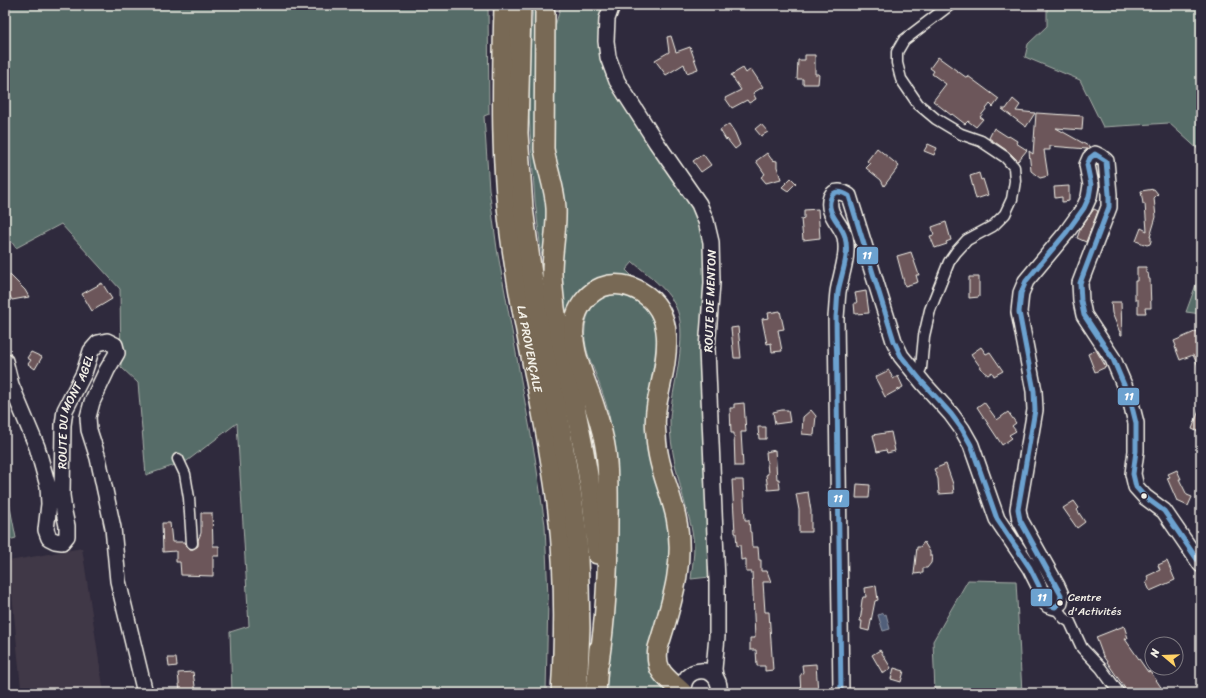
<svg xmlns="http://www.w3.org/2000/svg" width="1206" height="698" font-family="Sriracha,sans-serif">
<rect width="100%" height="100%" fill="#2f2a3d"/>
<filter id="ink" filterUnits="userSpaceOnUse"><feTurbulence type="fractalNoise" baseFrequency=".025" numOctaves="2"/><feDisplacementMap in="SourceGraphic" scale="8" xChannelSelector="R" yChannelSelector="G"/><feConvolveMatrix kernelMatrix="1 2 1 2 8 2 1 2 1" color-interpolation-filters="sRGB"/></filter>
<g filter="url(#ink)">
<!-- built -->
<path fill="#413846" d="M82 548 104 693H23L21 689 9 561Z"/>
<!-- green -->
<g fill="#576c67" stroke="#a6aea8">
<path d="M5 5H488L489 114 484 116 489 189 497 249 535 457 545 525 548 598 546 693H232L230 632 249 626 237 423 187 461 146 475 138 383 121 367 120 289 61 224 16 248 5 233Z"/>
<path d="M533 5H541L549 206 546 275 541 251 535 201 529 116V74Z"/>
<path d="M561 5H605L602 44 690 200 700 222 708 254 710 577 691 579C692 569 694 557 694 546 693 533 690 520 686 508 679 481 669 446 670 418 672 388 686 346 679 316 673 292 650 277 633 262L626 270 637 281 625 278 565 325 560 284 565 221 553 160 554 30Z"/>
<path d="M1047 5H1201V152L1169 123 1103 127 1080 80 1025 57 1028 44 1047 26Z"/>
<path d="M1201 271V314L1186 312Z"/>
<path d="M617 294C643 298 651 310 659 333L670 521 671 568 654 638 672 693H605C612 651 611 608 612 566 613 532 616 497 616 463 615 451 613 439 611 427 609 409 602 392 596 375 590 360 583 345 585 328 587 308 598 297 617 294Z"/>
<path d="M5 482 16 538 5 541Z"/>
<path d="M968 580 1016 581 1022 693H935L933 641Z"/>
</g>
<!-- water -->
<path fill="#515f7a" stroke="#9299a6" d="M883 613 884 615 886 614 890 629 883 631 878 615Z"/>
<!-- building -->
<g fill="#6c575a" stroke="#f4f1e8">
<path d="M671 36 676 52 690 47 698 69 687 73 684 64 666 75 655 60 669 52 667 37Z"/>
<path d="M805 55H815V74H819L818 84H803V79H797L798 60H805Z"/>
<path d="M938 57 967 78 968 76 999 99 993 107 990 104 980 117 983 119 976 127 968 121 965 124 952 114 951 115 933 101 946 84 932 74 934 71 930 68Z"/>
<path d="M743 68 746 73 751 69 763 87 753 93 756 99 749 103 747 100 732 108 725 98 741 90 731 75Z"/>
<path d="M1013 99 1020 105 1016 111 1035 113 1026 127 1002 109H1006Z"/>
<path d="M1036 113 1083 116 1082 130 1056 128 1090 147 1087 149 1050 146V150H1044L1048 176 1040 178 1031 171 1029 151 1033 154Z"/>
<path d="M729 124 735 133 740 145 735 149 727 139 726 140 720 130Z"/>
<path d="M761 124 768 132 761 136 755 129Z"/>
<path d="M994 128 1008 137 1009 136 1017 141 1016 143 1027 150 1018 161 1009 152 989 138Z"/>
<path d="M928 144 937 148 934 155 924 151Z"/>
<path d="M877 148 899 166 884 186 881 180 866 168 870 164 867 161Z"/>
<path d="M767 153 772 160 777 161V167L781 179 766 183 761 177 765 174 756 161Z"/>
<path d="M703 154 711 165 701 172 693 161Z"/>
<path d="M979 173 981 180 983 179 988 195 976 199 970 176Z"/>
<path d="M791 178 796 183 788 191 782 187Z"/>
<path d="M1069 186V201L1062 202V197L1055 198 1054 187Z"/>
<path d="M1154 189 1158 194 1154 198 1156 217 1150 237H1151V241L1150 244 1147 245 1136 241 1141 228 1147 231 1145 204H1143L1141 191Z"/>
<path d="M818 209 820 238 803 240 801 219 804 218V210Z"/>
<path d="M1094 209 1098 211 1086 242 1077 238 1081 227Z"/>
<path d="M946 222 951 240 946 242 947 244 935 248 930 236 934 235 932 227Z"/>
<path d="M911 252 919 275H916L918 282 905 286 897 256Z"/>
<path d="M1137 267H1146V273H1148L1149 279H1150L1151 308H1145L1146 313H1138V300H1135V281H1137Z"/>
<path d="M10 275 25 290 29 297 12 300 5 287V277Z"/>
<path d="M969 277H979V297L969 298Z"/>
<path d="M102 283 112 299 92 311 82 294Z"/>
<path d="M866 291 869 313 855 314 854 303H857L855 293Z"/>
<path d="M1111 302H1121L1122 335H1121L1112 313Z"/>
<path d="M780 311 784 329 778 330 782 351 772 352 771 343 767 344 762 319 769 318 768 313Z"/>
<path d="M738 327 741 358H734L731 328Z"/>
<path d="M1197 331 1201 339V372L1193 355 1180 360 1175 347 1176 346 1174 341Z"/>
<path d="M981 347 986 354 990 352 1003 371 994 376 992 372 988 375 984 372 971 354Z"/>
<path d="M1096 350 1106 367 1095 372 1088 354Z"/>
<path d="M31 352 42 357 35 369 28 364 31 360 27 358Z"/>
<path d="M889 370 893 379 898 376 903 387 885 397 875 377Z"/>
<path d="M984 402 997 420 1008 412 1016 423 1012 426 1016 431 1009 435 1012 438 1002 445 977 407Z"/>
<path d="M744 403 746 432H741L743 466H735L734 433H731L730 408H734V404Z"/>
<path d="M1200 408H1201V433L1192 429Z"/>
<path d="M782 410H788L790 422 775 424 773 412Z"/>
<path d="M811 410 816 416 814 435 802 434 803 417Z"/>
<path d="M758 427H766V439H759Z"/>
<path d="M891 432 895 451 887 453 886 450 877 452 873 435Z"/>
<path d="M775 450 777 479H779L780 489 768 490 766 475 768 474 766 452Z"/>
<path d="M946 464 953 484 954 493 939 494 938 479 934 469Z"/>
<path d="M1177 470 1181 479H1179L1187 495 1192 497 1188 506 1177 501 1167 478 1170 477 1168 474Z"/>
<path d="M732 480H743L745 520H749L750 532H751L752 547H758L759 560H761V571H767L771 582H763L765 612H769L773 670 765 671V666H757L756 650H750V638H755L752 572H746V559L741 560 740 545 737 546 736 533H735Z"/>
<path d="M857 484 870 485 869 498H856Z"/>
<path d="M808 492 811 511V532H799V510L796 494Z"/>
<path d="M1074 501 1079 508 1077 510 1085 522 1077 528 1063 508Z"/>
<path d="M201 513H212L213 546H219V556H213V576L181 575 180 562H176V551L163 552 162 523H170L172 542H185L187 547 190 549H193L198 546V540L201 533Z"/>
<path d="M924 542 930 552V556H932L931 563 927 568H923V573L914 574 917 547H920Z"/>
<path d="M1167 561 1175 580 1150 591 1146 582 1149 580 1147 576 1160 570 1158 565Z"/>
<path d="M876 586 878 600 875 601 869 631 861 629 862 621H860L862 608H861L862 600 863 597H866L865 588Z"/>
<path d="M1124 626 1128 638 1125 639 1148 672 1150 671 1165 693H1128L1103 656 1096 637Z"/>
<path d="M880 650 891 668 883 674 872 655Z"/>
<path d="M168 658H176L177 666 169 667Z"/>
<path d="M816 664 818 693H801L800 676 803 672 802 665Z"/>
<path d="M894 668 904 671 901 682 891 679Z"/>
<path d="M193 672 196 693H180L178 673Z"/>
</g>
<g fill="none" stroke-linecap="round" stroke-linejoin="round">
<defs>
<g id="street">
<path d="M917 376 921 368 924 336 930 310 949 262 956 252 967 240 993 226 1005 214 1012 199 1015 181 1014 167 1005 157 981 141 961 134 936 119 918 104 901 79 897 63V52L904 40 950 5"/>
<path d="M178 459 185 474 189 498 192 543"/>
<path d="M1055 607 1064 618 1070 622 1082 648 1101 668 1119 693"/>
</g>
<g id="secondary">
<path d="M612 5 607 19 606 41 608 57 617 81 656 142 699 204 706 221 711 242 712 283 707 349 717 581V636L714 669 715 676"/>
<path id="s1" d="M5 361 11 385 37 447 48 486 49 504 46 530 49 538 55 541 62 542 67 536V526L64 512 62 495 63 425 65 410 84 373 91 351 98 343 107 341 115 345 117 353 107 370 92 402 88 417 89 430 98 458 113 528 118 581 145 693"/>
<path d="M684 693C678 665 723 662 719 693"/>
<path d="M841 693 836 317C837 308 837 300 838 292 841 274 849 255 845 237 841 224 825 212 831 197 835 189 843 192 849 196L894 341 901 356 924 384 951 414 962 429 971 445 997 519 1030 568 1039 586 1042 598 1048 605 1055 607 1060 603 1061 595 1057 586 1020 520 1018 509 1035 410 1034 391 1019 312 1021 293 1026 281 1066 233 1084 208 1089 197 1091 185 1087 165 1090 158 1095 154 1101 157 1106 161 1109 194V207L1080 283 1081 301 1084 315 1113 359 1130 399 1136 423V451L1133 474 1136 487 1145 497 1164 511 1201 565"/>
</g>
<g id="highway">
<path id="s2" d="M504 5C502 86 500 168 512 248 524 337 548 424 558 512 565 573 565 633 561 693"/>
<path d="M521 5 518 133 523 208 532 274 558 415 572 496 577 534 579 583 580 628 577 693"/>
<path d="M545 13 544 149C547 169 555 188 556 208 557 230 552 251 552 272 552 284 554 296 555 308 559 333 565 358 570 383 582 439 594 497 597 554"/>
<path d="M599 662C606 616 608 571 608 525 608 501 609 476 606 452 604 436 599 420 594 405 585 378 567 344 576 316 580 303 590 292 602 287 615 282 630 285 641 292 681 315 664 367 657 403 655 414 655 425 656 435 657 464 670 490 676 517 686 563 671 605 658 648 654 673 667 677 683 693"/>
<path d="M596 693 599 649"/>
</g>
</defs>
<!-- street casing -->
<use href="#street" stroke="#f4f1e8" stroke-width="13"/>
<!-- secondary casing -->
<use href="#secondary" stroke="#f4f1e8" stroke-width="18"/>
<!-- highway casing -->
<use href="#highway" stroke="#f4f1e8" stroke-width="22"/>
<!-- street -->
<use href="#street" stroke="#2f2a3d" stroke-width="10"/>
<!-- secondary -->
<use href="#secondary" stroke="#2f2a3d" stroke-width="15"/>
<!-- highway -->
<use href="#highway" stroke="#786954" stroke-width="19"/>
<defs>
<path id="bus-1" d="M841 693 836 317C837 309 837 300 838 292 841 275 850 255 845 237 842 224 825 213 831 198 834 189 843 192 849 196L894 341 901 356 924 384 951 414 962 429 971 445 997 519 1030 568 1039 586 1042 598 1048 605 1055 607 1060 603 1061 595 1020 520 1018 509 1035 410 1034 391 1019 312 1021 293 1026 281 1066 233 1084 208 1089 197 1091 185 1087 165 1090 158 1095 154 1106 161 1109 194V207L1080 283 1081 301 1084 315 1113 359 1130 399 1136 423V451L1133 474 1136 487 1145 497 1164 511 1201 565"/>
</defs>
<!-- bus-1 casing -->
<use href="#bus-1" stroke="#2f2a3d" stroke-width="8"/>
<!-- bus-1 -->
<use href="#bus-1" stroke="#6ca2d0" stroke-width="5"/>
</g>
</g>
<!-- markers -->
<g fill="#f4f1e8" stroke="#2f2a3d" stroke-width="1.5">
<circle cx="1144" cy="496" r="3.5"/>
<circle cx="1060" cy="603" r="3.5"/>
</g>
<g text-anchor="middle" dominant-baseline="central" stroke-width="4" stroke-linejoin="round" paint-order="stroke">
<!-- bus labels -->
<g font-size="11" fill="#f4f1e8" stroke="#2f2a3d" text-anchor="start">
<text x="1068" y="597">Centre<tspan x="1068" dy="14">d'Activités</tspan></text>
</g>
<!-- street labels -->
<g font-size="12" fill="#f4f1e8" stroke="#2f2a3d">
<text transform="translate(710 301) rotate(-88)">ROUTE DE MENTON</text>
<text stroke="none"><textPath href="#s2" startOffset="346">LA PROVENÇALE</textPath></text>
<text stroke="none"><textPath href="#s1" startOffset="334">ROUTE DU MONT AGEL</textPath></text>
</g>
</g>
<g stroke="#2f2a3d" stroke-width="1.5">
<rect x="856" y="246" width="23" height="19" rx="4" fill="#6ca2d0"/>
<rect x="1117" y="387" width="23" height="19" rx="4" fill="#6ca2d0"/>
<rect x="827" y="489" width="23" height="19" rx="4" fill="#6ca2d0"/>
<rect x="1030" y="588" width="23" height="19" rx="4" fill="#6ca2d0"/>
</g>
<g font-size="11" text-anchor="middle" font-weight="bold" fill="#fff">
<text x="867" y="259">11</text>
<text x="1129" y="400">11</text>
<text x="838" y="502">11</text>
<text x="1042" y="601">11</text>
</g>
<!-- margin -->
<rect width="1206" height="698" fill="none" stroke="#2f2a3d" stroke-width="20"/>
<rect x="10" y="10" width="1186" height="678" fill="none" stroke="#f4f1e8" stroke-width="1.5" filter="url(#ink)"/>
<!-- north arrow -->
<g transform="translate(1164 656) rotate(289)"><circle r="19" fill="#2f2a3d" stroke="#7e7a81"/>
<path d="M0-3L7 15L0 10L-7 15Z" fill="#ffd166"/>
<text y="-6" font-size="11" font-weight="bold" text-anchor="middle" fill="#f4f1e8">N</text>
</g>
</svg>
